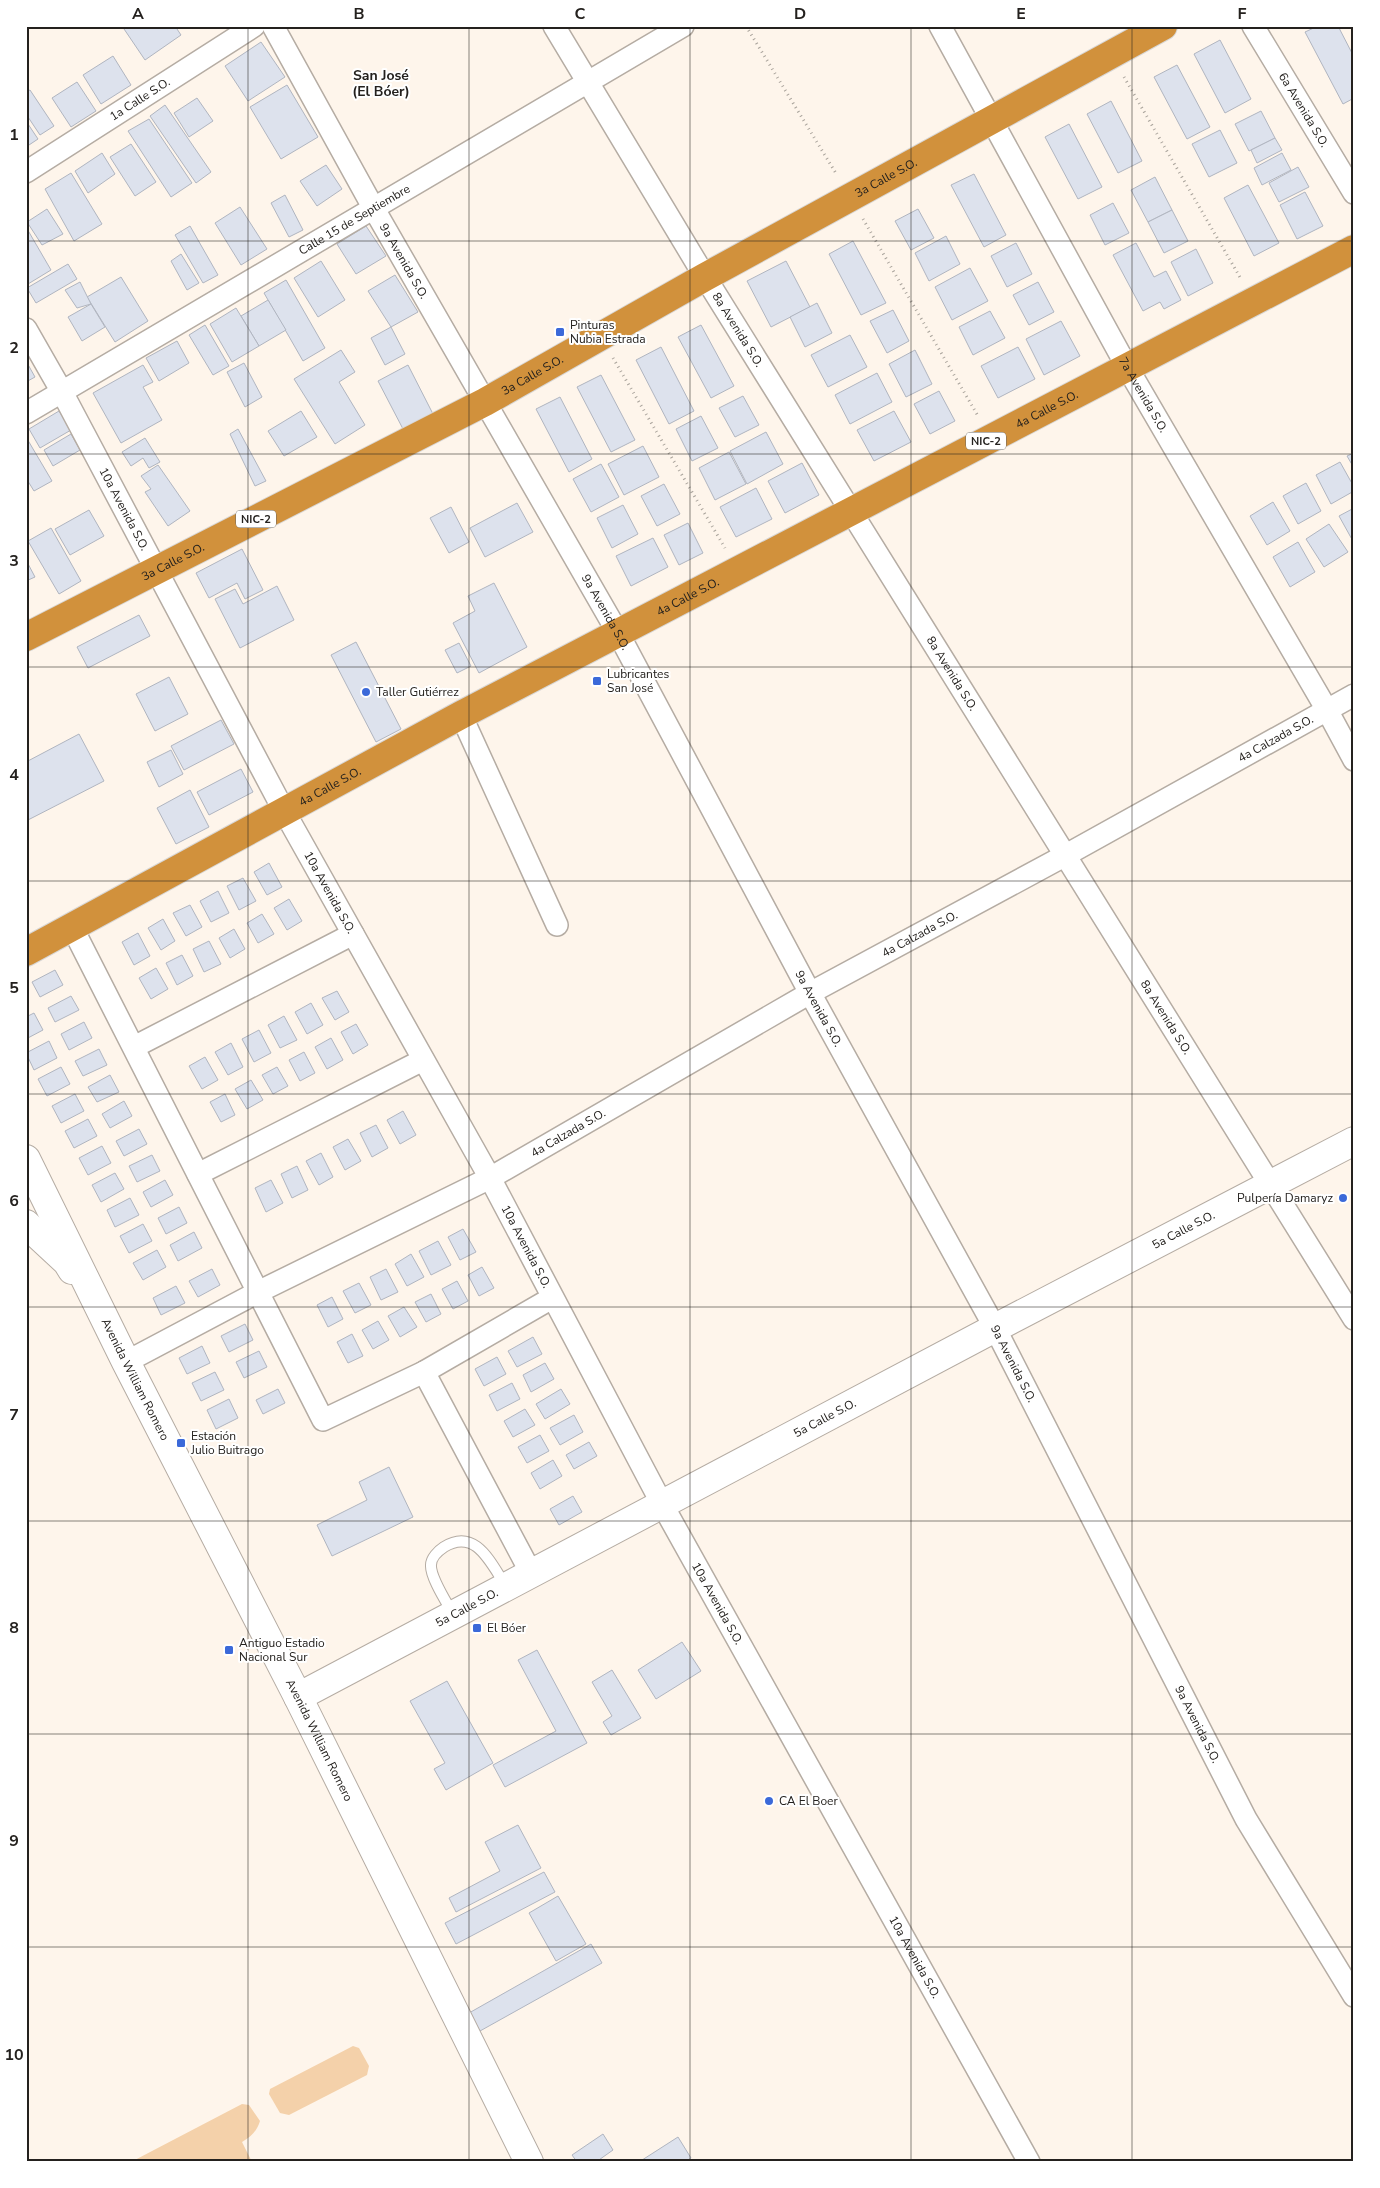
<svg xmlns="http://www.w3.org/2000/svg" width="1380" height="2188" font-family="'Nunito Sans',sans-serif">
<rect width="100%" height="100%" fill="#fef5eb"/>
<!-- green -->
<g fill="#f4d1aa">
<path d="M353 2046 359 2048 369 2066 367 2075 289 2115 280 2113 269 2094 270 2089Z"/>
<path d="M242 2104 249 2105 260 2121C257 2131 251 2137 242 2142L252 2162H131Z"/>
</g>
<!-- building -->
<g fill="#dde2ed" stroke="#b0b5c0">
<path d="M122 26H175L181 35 145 60Z"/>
<path d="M1318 26H1338L1354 57V98L1343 104 1305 32Z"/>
<path d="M1220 40 1251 99 1225 113 1194 54Z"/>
<path d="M261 42 285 77 248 101 225 66Z"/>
<path d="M113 56 131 85 101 104 83 75Z"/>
<path d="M1177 65 1210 127 1187 139 1154 77Z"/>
<path d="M77 82 96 111 71 127 52 98Z"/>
<path d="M287 85 318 137 281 159 250 107Z"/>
<path d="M30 90 54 126 40 135 26 114V92Z"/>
<path d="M197 98 213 121 189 137 174 113Z"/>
<path d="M1111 101 1142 161 1118 173 1087 114Z"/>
<path d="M165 105 211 172 196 183 150 116Z"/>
<path d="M1261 111 1275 138 1249 151 1235 124Z"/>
<path d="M149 119 192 183 171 197 128 131Z"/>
<path d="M26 121 38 139 26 147Z"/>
<path d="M1069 124 1102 187 1078 199 1045 137Z"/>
<path d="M1220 130 1237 163 1209 177 1192 144Z"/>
<path d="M1275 138 1282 150 1257 163 1251 150Z"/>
<path d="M131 144 156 182 135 196 110 157Z"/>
<path d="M102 153 115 174 88 193 75 171Z"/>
<path d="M1282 153 1291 170 1262 185 1254 168Z"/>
<path d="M326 165 342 189 317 206 300 181Z"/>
<path d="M1298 167 1309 187 1279 202 1269 183Z"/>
<path d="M71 173 102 224 74 241 45 189Z"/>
<path d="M974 174 1006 235 984 247 951 185Z"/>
<path d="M1155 177 1172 210 1148 222 1131 190Z"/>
<path d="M1248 185 1279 243 1254 256 1224 198Z"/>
<path d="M1305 192 1323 226 1297 239 1280 205Z"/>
<path d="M285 195 303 230 289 237 271 203Z"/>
<path d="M1113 203 1129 233 1105 245 1090 215Z"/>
<path d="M240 207 267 249 241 265 215 223Z"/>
<path d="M47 209 63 234 42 245 27 222Z"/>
<path d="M918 209 934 238 911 250 895 221Z"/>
<path d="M1172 210 1188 241 1164 253 1148 222Z"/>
<path d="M190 226 218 275 203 283 175 235Z"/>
<path d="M366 226 386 256 356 274 337 244Z"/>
<path d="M26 227 51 270 28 284 26 281Z"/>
<path d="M946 236 960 264 929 281 915 253Z"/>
<path d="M853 241 886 303 861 315 829 254Z"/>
<path d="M1016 243 1032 274 1007 287 991 256Z"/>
<path d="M1136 243 1154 277 1166 271 1181 300 1164 309 1160 302 1143 311 1113 255Z"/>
<path d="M1196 249 1213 283 1188 296 1171 262Z"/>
<path d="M181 254 199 283 187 290 171 261Z"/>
<path d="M321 261 345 300 318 317 294 278Z"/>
<path d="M786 261 810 307 771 327 747 281Z"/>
<path d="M68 264 77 279 36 303 27 288Z"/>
<path d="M970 268 988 301 952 320 935 287Z"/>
<path d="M395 275 418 312 391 327 368 291Z"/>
<path d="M121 277 148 321 115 342 87 297Z"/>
<path d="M286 280 325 348 303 361 264 293Z"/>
<path d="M80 282 91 304 77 308 65 290Z"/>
<path d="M1038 282 1054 312 1029 325 1013 295Z"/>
<path d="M268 300 286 330 259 346 241 316Z"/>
<path d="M817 303 832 333 805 347 790 317Z"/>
<path d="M91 304 105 327 82 341 68 317Z"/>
<path d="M236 308 259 346 232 362 210 324Z"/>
<path d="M893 310 909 341 887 353 870 321Z"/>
<path d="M990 311 1005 338 973 355 959 327Z"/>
<path d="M1061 321 1080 356 1044 375 1026 339Z"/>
<path d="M205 325 229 366 213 375 189 335Z"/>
<path d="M701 325 734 386 711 398 678 337Z"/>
<path d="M391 327 405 354 385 365 371 338Z"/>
<path d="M850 335 867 367 828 387 811 355Z"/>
<path d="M177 341 189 363 159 381 146 358Z"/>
<path d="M661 347 694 411 669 424 636 360Z"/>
<path d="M1018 347 1035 379 998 398 981 366Z"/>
<path d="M341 350 355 372 339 382 365 425 335 444 294 379Z"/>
<path d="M915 350 932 384 906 397 889 364Z"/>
<path d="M26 361 35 377 26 382Z"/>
<path d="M244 363 262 397 245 407 227 372Z"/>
<path d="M143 365 153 382 143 387 162 420 121 443 93 393Z"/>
<path d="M408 365 433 414 403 429 378 381Z"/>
<path d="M877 373 892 402 850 424 835 395Z"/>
<path d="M601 375 635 440 611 452 577 387Z"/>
<path d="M939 391 955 421 930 434 914 404Z"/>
<path d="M743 396 759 425 735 437 719 408Z"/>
<path d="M560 397 592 459 569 472 536 409Z"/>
<path d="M59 411 71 430 40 448 29 429Z"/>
<path d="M301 411 317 437 284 456 268 431Z"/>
<path d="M894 411 911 442 874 461 857 430Z"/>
<path d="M701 416 718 448 692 461 676 429Z"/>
<path d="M238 429 266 481 255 486 230 434Z"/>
<path d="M766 432 783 464 747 484 730 451Z"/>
<path d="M71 434 80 450 53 466 44 450Z"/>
<path d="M26 437 52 481 34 491 26 478Z"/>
<path d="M145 438 160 462 149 468 143 458 131 466 122 452Z"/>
<path d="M643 446 659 477 624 495 608 464Z"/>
<path d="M729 452 746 484 715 500 699 468Z"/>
<path d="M1354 453V468L1347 456Z"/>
<path d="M1340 462 1354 487V491L1331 504 1316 475Z"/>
<path d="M802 463 819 495 785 513 768 481Z"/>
<path d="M601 464 619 497 591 512 573 479Z"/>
<path d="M158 465 190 511 168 526 145 492 151 489 141 476Z"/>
<path d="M1306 483 1321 511 1298 524 1283 496Z"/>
<path d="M664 484 680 514 657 526 641 496Z"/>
<path d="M756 488 772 519 736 537 720 507Z"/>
<path d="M1273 502 1290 531 1267 545 1250 516Z"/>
<path d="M517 503 533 532 485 557 470 528Z"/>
<path d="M623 505 638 534 612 548 597 518Z"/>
<path d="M451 507 469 542 449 553 430 518Z"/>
<path d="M1354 508V543L1339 516Z"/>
<path d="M89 510 104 536 70 555 55 529Z"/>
<path d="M688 523 703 553 679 565 664 535Z"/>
<path d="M1329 524 1348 552 1324 567 1306 539Z"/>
<path d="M51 528 81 581 59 594 28 541Z"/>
<path d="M653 538 668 567 631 586 616 556Z"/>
<path d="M1298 542 1315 572 1290 587 1273 557Z"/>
<path d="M242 549 263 590 245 599 237 583 209 598 196 573Z"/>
<path d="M26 560 35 577 26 581Z"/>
<path d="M494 583 527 647 479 673 453 623 475 611 468 596Z"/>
<path d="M277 586 294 620 240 648 215 599 235 589 243 604Z"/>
<path d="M139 615 150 636 88 668 77 647Z"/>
<path d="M356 642 401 729 376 742 331 655Z"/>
<path d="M459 643 471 666 457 673 445 650Z"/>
<path d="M169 677 188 714 155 731 136 694Z"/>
<path d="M221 720 234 744 184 770 171 746Z"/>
<path d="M79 734 104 781 26 821V762Z"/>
<path d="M171 750 183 774 159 787 147 762Z"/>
<path d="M241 769 253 792 209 815 197 792Z"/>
<path d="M190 790 209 827 176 844 157 808Z"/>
<path d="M269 863 282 887 267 895 254 872Z"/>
<path d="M243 878 256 901 239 910 227 886Z"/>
<path d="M218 891 229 913 211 922 200 901Z"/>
<path d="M289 899 302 921 287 930 274 908Z"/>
<path d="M190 905 202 927 186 936 173 913Z"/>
<path d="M262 914 274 934 258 943 247 923Z"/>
<path d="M163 919 175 941 161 950 148 928Z"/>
<path d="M234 929 245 949 230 958 219 938Z"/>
<path d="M138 933 150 956 134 965 122 942Z"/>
<path d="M209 941 221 964 204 972 193 949Z"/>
<path d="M182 955 193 976 177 985 166 963Z"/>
<path d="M156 968 168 989 151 999 139 978Z"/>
<path d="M55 970 63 985 40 997 32 982Z"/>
<path d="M337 991 349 1012 335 1020 322 998Z"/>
<path d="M71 996 79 1010 55 1022 48 1008Z"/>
<path d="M311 1003 323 1025 307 1034 295 1012Z"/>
<path d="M34 1013 43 1030 26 1039V1017Z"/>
<path d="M284 1016 297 1040 280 1048 268 1025Z"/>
<path d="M84 1022 92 1038 69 1050 61 1034Z"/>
<path d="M356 1024 368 1045 353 1054 341 1032Z"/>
<path d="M259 1030 271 1053 254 1062 242 1039Z"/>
<path d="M331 1038 343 1060 327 1069 315 1047Z"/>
<path d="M49 1041 57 1058 34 1070 26 1053Z"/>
<path d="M231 1043 243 1067 228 1075 215 1052Z"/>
<path d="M99 1049 107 1065 83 1076 75 1061Z"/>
<path d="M304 1052 315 1073 300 1081 289 1060Z"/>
<path d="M205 1057 218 1080 202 1089 189 1066Z"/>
<path d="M61 1067 70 1084 47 1096 38 1079Z"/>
<path d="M277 1067 288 1086 273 1094 262 1075Z"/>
<path d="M110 1075 119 1092 97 1102 88 1087Z"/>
<path d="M251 1080 263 1100 247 1109 235 1089Z"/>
<path d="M75 1094 84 1111 61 1123 52 1106Z"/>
<path d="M225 1094 235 1115 221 1122 210 1102Z"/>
<path d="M124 1101 132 1116 110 1128 102 1114Z"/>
<path d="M403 1111 416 1135 400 1144 387 1120Z"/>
<path d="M88 1119 97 1136 74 1148 65 1131Z"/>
<path d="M376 1125 388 1148 372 1157 360 1133Z"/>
<path d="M139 1129 147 1144 124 1156 116 1141Z"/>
<path d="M348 1139 361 1161 345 1170 333 1147Z"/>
<path d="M102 1146 111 1163 88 1175 79 1158Z"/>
<path d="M321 1153 333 1177 319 1185 306 1161Z"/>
<path d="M152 1155 160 1171 137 1182 129 1166Z"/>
<path d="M297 1166 308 1190 292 1198 281 1174Z"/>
<path d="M115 1173 124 1189 101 1202 92 1185Z"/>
<path d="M165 1180 173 1195 151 1207 143 1192Z"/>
<path d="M271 1180 283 1203 266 1212 255 1188Z"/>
<path d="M130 1198 139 1215 115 1227 107 1210Z"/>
<path d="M179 1207 187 1223 166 1234 158 1218Z"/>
<path d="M143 1224 152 1241 129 1253 120 1236Z"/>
<path d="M463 1229 476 1252 460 1260 448 1237Z"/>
<path d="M194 1232 202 1248 178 1261 170 1245Z"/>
<path d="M438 1241 451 1265 431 1275 419 1251Z"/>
<path d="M157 1250 166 1267 143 1280 133 1263Z"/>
<path d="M411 1254 424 1277 407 1286 395 1264Z"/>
<path d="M482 1267 494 1288 479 1296 468 1275Z"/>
<path d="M212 1269 220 1285 198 1297 189 1281Z"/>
<path d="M386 1269 398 1292 381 1300 370 1277Z"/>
<path d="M457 1281 468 1301 453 1309 442 1289Z"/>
<path d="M359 1283 371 1305 355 1313 343 1291Z"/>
<path d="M176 1286 185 1303 161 1315 153 1298Z"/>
<path d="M431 1294 441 1314 426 1322 415 1302Z"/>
<path d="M332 1297 343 1319 328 1327 317 1305Z"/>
<path d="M404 1307 417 1327 400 1337 388 1316Z"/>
<path d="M378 1321 389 1340 373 1349 362 1330Z"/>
<path d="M245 1324 253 1340 229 1352 221 1336Z"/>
<path d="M352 1334 363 1356 348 1363 337 1342Z"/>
<path d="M533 1337 542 1354 517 1367 508 1351Z"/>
<path d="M202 1346 210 1363 187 1374 179 1358Z"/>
<path d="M259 1351 267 1367 244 1378 236 1362Z"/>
<path d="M497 1357 506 1374 484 1386 475 1369Z"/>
<path d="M545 1363 554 1379 531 1392 523 1375Z"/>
<path d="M215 1372 224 1390 201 1401 192 1383Z"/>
<path d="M512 1383 520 1399 497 1411 489 1395Z"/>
<path d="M278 1389 285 1403 263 1414 256 1400Z"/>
<path d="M561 1389 570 1404 545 1419 536 1404Z"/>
<path d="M229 1399 238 1418 216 1429 207 1410Z"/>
<path d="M525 1409 535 1425 513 1437 504 1421Z"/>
<path d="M574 1415 583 1432 560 1445 550 1428Z"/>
<path d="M540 1435 549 1451 527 1463 518 1447Z"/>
<path d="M589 1442 597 1456 574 1469 566 1455Z"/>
<path d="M553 1460 562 1476 540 1489 531 1473Z"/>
<path d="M389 1467 413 1517 332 1556 317 1525 367 1500 359 1482Z"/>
<path d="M573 1496 582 1512 559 1525 550 1509Z"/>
<path d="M682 1642 701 1671 656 1699 638 1670Z"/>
<path d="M537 1650 587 1743 505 1787 493 1765 556 1731 518 1660Z"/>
<path d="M612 1670 641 1718 611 1735 603 1722 612 1716 592 1682Z"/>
<path d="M447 1681 493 1763 446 1790 434 1769 445 1763 410 1701Z"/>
<path d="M518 1825 541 1868 456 1912 449 1898 500 1871 485 1842Z"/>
<path d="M544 1872 555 1892 456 1944 445 1923Z"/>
<path d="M558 1896 586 1944 556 1961 529 1913Z"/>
<path d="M591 1944 602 1963 480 2031 469 2013Z"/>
<path d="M603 2134 613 2150 596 2162H577L572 2155Z"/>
<path d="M678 2137 691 2158 685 2162H639Z"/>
</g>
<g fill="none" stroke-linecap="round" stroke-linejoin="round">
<defs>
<path id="lane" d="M453 1614C447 1603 430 1577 431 1565 431 1558 438 1551 444 1547 476 1527 491 1564 506 1586"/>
<g id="street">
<path id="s1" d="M273 26 374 209 618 633 810 993 995 1328 1246 1819 1354 1996"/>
<path id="s2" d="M554 26 705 277 1354 1319"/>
<path id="s3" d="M940 26 1127 367 1327 710 1354 760"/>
<path id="s4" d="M1253 26 1354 193"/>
<path id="s5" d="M26 172 254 26"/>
<path id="s6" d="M26 329 62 392 284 811 490 1178 662 1504 1029 2162"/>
<path id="s7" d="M26 413 683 26"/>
<path d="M461 715 557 925"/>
<path d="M72 927 323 1420 424 1372 552 1298"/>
<path d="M134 1047 353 934"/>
<path d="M198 1174 423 1060"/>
<path id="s8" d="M126 1362 258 1292 490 1178 810 993 1066 855 1354 695"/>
<path d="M424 1372 531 1573"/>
</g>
<g id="secondary">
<path id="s9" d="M26 1159 126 1362 298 1697 529 2162"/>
<path d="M26 1224 67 1262 72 1270"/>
<path id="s10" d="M298 1697 995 1328 1354 1141"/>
</g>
<g id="highway">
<path id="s11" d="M26 637 485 402 705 277 1163 26"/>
<path id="s12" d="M26 952 461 715 1354 249"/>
</g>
</defs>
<!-- lane casing -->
<use href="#lane" stroke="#b5aca3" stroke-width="12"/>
<!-- street casing -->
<use href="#street" stroke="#b5aca3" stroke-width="24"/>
<!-- secondary casing -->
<use href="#secondary" stroke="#b5aca3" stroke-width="30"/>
<!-- highway casing -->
<use href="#highway" stroke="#d8d7d6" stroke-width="30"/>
<!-- path -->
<g stroke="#aaa49c" stroke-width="3" stroke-dasharray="1 4" stroke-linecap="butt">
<path d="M746 26 837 175"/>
<path d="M1124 77 1241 279"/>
<path d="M863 219 978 416"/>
<path d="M613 358 725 548"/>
</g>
<!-- lane -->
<use href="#lane" stroke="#fff" stroke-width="10"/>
<!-- street -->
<use href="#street" stroke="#fff" stroke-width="21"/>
<!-- secondary -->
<use href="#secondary" stroke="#fff" stroke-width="28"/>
<!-- highway -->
<use href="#highway" stroke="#d1913c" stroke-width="28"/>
</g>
<!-- grid -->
<path fill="none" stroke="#24211e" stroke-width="1" stroke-opacity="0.55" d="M248 26V2162M469 26V2162M690 26V2162M911 26V2162M1132 26V2162M26 241H1354M26 454H1354M26 667H1354M26 881H1354M26 1094H1354M26 1307H1354M26 1521H1354M26 1734H1354M26 1947H1354"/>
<!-- markers -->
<g fill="#3b69d9" stroke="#fff" stroke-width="2">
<rect x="555" y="327" width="10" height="10" rx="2.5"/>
<rect x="592" y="676" width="10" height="10" rx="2.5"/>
<circle cx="366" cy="692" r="5"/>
<circle cx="1343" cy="1198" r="5"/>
<rect x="176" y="1438" width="10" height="10" rx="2.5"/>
<rect x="472" y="1623" width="10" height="10" rx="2.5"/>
<rect x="224" y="1645" width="10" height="10" rx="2.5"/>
<circle cx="769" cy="1801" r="5"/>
</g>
<g text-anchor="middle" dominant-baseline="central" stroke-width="4" stroke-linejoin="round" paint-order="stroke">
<!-- shield labels -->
<g fill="#fff" stroke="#666462" stroke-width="1">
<rect x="966" y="432.5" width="40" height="17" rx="4"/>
<rect x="236" y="510.5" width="40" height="17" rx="4"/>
</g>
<g font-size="11" font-weight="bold" fill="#24211e">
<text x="986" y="441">NIC-2</text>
<text x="256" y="519">NIC-2</text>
</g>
<!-- street labels -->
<g font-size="12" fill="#24211e" stroke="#fff">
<text stroke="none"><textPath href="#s5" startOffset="135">1a Calle S.O.</textPath></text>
<text stroke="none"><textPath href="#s4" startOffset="98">6a Avenida S.O.</textPath></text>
<text stroke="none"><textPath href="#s11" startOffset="975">3a Calle S.O.</textPath></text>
<text stroke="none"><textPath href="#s7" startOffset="381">Calle 15 de Septiembre</textPath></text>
<text stroke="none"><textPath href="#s1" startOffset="269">9a Avenida S.O.</textPath></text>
<text stroke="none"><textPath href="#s2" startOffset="355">8a Avenida S.O.</textPath></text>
<text stroke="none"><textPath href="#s11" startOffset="570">3a Calle S.O.</textPath></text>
<text stroke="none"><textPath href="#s3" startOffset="421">7a Avenida S.O.</textPath></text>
<text stroke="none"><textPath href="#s12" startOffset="1156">4a Calle S.O.</textPath></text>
<text stroke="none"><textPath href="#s6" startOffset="205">10a Avenida S.O.</textPath></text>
<text stroke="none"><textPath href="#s11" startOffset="165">3a Calle S.O.</textPath></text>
<text stroke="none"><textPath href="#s12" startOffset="751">4a Calle S.O.</textPath></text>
<text stroke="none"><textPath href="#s1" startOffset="674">9a Avenida S.O.</textPath></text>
<text stroke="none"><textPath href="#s2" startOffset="760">8a Avenida S.O.</textPath></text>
<text stroke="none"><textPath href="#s8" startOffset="1308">4a Calzada S.O.</textPath></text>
<text stroke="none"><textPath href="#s12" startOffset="346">4a Calle S.O.</textPath></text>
<text stroke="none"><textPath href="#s6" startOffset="640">10a Avenida S.O.</textPath></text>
<text stroke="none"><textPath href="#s8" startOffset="902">4a Calzada S.O.</textPath></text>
<text stroke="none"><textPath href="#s1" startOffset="1124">9a Avenida S.O.</textPath></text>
<text stroke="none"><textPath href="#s2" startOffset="1165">8a Avenida S.O.</textPath></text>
<text stroke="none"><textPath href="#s8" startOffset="498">4a Calzada S.O.</textPath></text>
<text stroke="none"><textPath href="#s10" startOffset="1001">5a Calle S.O.</textPath></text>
<text stroke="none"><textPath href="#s6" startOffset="1045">10a Avenida S.O.</textPath></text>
<text stroke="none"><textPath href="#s1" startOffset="1529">9a Avenida S.O.</textPath></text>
<text stroke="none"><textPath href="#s9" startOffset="246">Avenida William Romero</textPath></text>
<text stroke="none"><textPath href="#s10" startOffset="596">5a Calle S.O.</textPath></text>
<text stroke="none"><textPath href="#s6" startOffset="1450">10a Avenida S.O.</textPath></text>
<text stroke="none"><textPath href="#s10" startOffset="191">5a Calle S.O.</textPath></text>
<text stroke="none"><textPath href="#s1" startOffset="1934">9a Avenida S.O.</textPath></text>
<text stroke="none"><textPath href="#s9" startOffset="651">Avenida William Romero</textPath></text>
<text stroke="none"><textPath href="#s6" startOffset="1855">10a Avenida S.O.</textPath></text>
</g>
<!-- poi labels -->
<g font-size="12" fill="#24211e" stroke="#fff" text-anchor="start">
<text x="570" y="325">Pinturas<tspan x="570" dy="14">Nubia Estrada</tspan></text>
<text x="607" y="674">Lubricantes<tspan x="607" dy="14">San José</tspan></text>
<text x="376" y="692">Taller Gutiérrez</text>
<text x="1333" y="1198" text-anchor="end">Pulpería Damaryz</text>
<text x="191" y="1436">Estación<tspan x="191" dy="14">Julio Buitrago</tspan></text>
<text x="487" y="1628">El Bóer</text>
<text x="239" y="1643">Antiguo Estadio<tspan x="239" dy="14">Nacional Sur</tspan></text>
<text x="779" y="1801">CA El Boer</text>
</g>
<!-- neighbourhood labels -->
<g font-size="14" font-weight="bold" fill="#24211e" stroke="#fff">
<text x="381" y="75">San José<tspan x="381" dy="16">(El Bóer)</tspan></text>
</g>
</g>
<!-- border -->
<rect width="1380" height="2188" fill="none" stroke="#ffffff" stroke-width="55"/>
<rect x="28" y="28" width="1324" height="2132" fill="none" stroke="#24211e" stroke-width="2"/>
<g font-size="16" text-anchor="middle" font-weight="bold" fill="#24211e">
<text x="138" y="19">A</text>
<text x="359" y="19">B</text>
<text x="580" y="19">C</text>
<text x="800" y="19">D</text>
<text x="1021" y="19">E</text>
<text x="1242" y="19">F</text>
<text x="14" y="140">1</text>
<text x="14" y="353">2</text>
<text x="14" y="566">3</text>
<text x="14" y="780">4</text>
<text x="14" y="993">5</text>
<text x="14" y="1206">6</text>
<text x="14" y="1420">7</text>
<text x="14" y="1633">8</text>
<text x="14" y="1846">9</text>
<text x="14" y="2060">10</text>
</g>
</svg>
